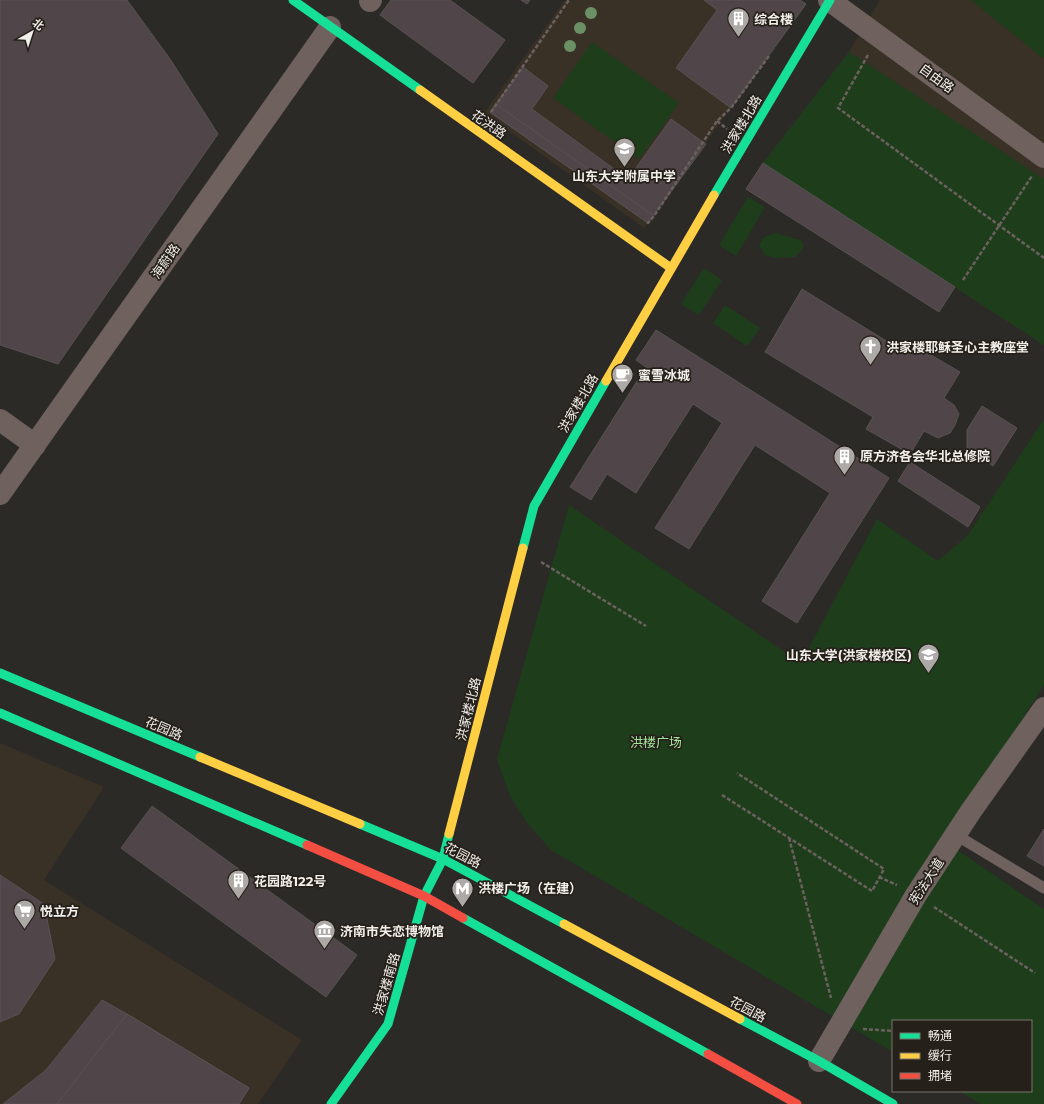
<svg xmlns="http://www.w3.org/2000/svg" width="1044" height="1104" font-family="Montserrat,'Noto Sans SC',sans-serif">
<rect width="100%" height="100%" fill="#2c2a27"/>
<!-- built -->
<g fill="#393026">
<path d="M565 0H800L806 4 644 228 484 113Z"/>
<path d="M880 0H1044V345L763 163 849 52Z"/>
<path d="M0 743 104 787 44 880 302 1040 258 1104H0Z"/>
</g>
<!-- green -->
<g fill="#1e3d1b">
<path d="M971 0H1044V59Z"/>
<path d="M592 42 679 103 639 159 553 98Z"/>
<path d="M849 52 1044 179V345L763 163Z"/>
<path d="M748 197 765 207 736 256 719 245Z"/>
<path d="M775 233 801 240 804 245 802 250 795 257 776 258 765 255 759 245 764 237Z"/>
<path d="M704 268 722 280 699 315 681 304Z"/>
<path d="M725 305 760 328 747 346 713 323Z"/>
<path d="M1044 419V685L944 841 1044 909V1104H981L959 1091H1031V1021H893V1052L551 850 528 824 510 796 497 759 569 505 801 663 877 519 938 561 968 535Z"/>
</g>
<!-- building -->
<g fill="#504548" stroke="#565353">
<path d="M0 0H127L170 59 218 134 58 364 0 345Z"/>
<path d="M391 0H450L505 40 473 83 380 15Z"/>
<path d="M521 0H530L527 4Z"/>
<path d="M704 0H800L806 4 731 108 676 68 717 10Z"/>
<path d="M523 67 548 86 532 109 628 179 671 119 706 144 648 223 490 112Z"/>
<path d="M496 104 654 216 648 223 490 112Z"/>
<path d="M763 163 955 287 939 312 746 189Z"/>
<path d="M802 289 909 355 914 345 960 372 944 398 954 405 959 414 955 425 950 433 938 438 924 431 910 454 866 429 873 417 765 352Z"/>
<path d="M656 330 889 478 797 623 762 601 830 493 755 445 689 549 655 528 722 423 693 404 636 493 607 474 591 500 570 487 646 367 636 360Z"/>
<path d="M982 406 1017 428 993 466 967 449V430Z"/>
<path d="M910 462 980 507 968 527 898 481Z"/>
<path d="M152 806 357 955 326 997 121 848Z"/>
<path d="M1044 829V866L1027 856Z"/>
<path d="M0 875 44 904 55 959 19 1014 0 1022Z"/>
<path d="M102 1000 127 1014 249 1088 239 1104H3L46 1070Z"/>
<path d="M127 1014 249 1088 239 1104H57Z"/>
</g>
<g fill="none" stroke-linecap="round" stroke-linejoin="round">
<!-- path -->
<g stroke="#6b615f" stroke-width="2.5" stroke-dasharray="4 2" stroke-linecap="butt">
<path d="M868 55 838 108 1044 258"/>
<path d="M491 112 569 0"/>
<path d="M717 121 727 129"/>
<path d="M647 222 648 223 654 216 717 121 731 108 769 56"/>
<path d="M963 280 1032 176"/>
<path d="M541 562 646 626"/>
<path d="M722 795 872 891 884 869 737 773"/>
<path d="M789 838 831 998"/>
<path d="M879 877 897 885"/>
<path d="M934 907 1035 973"/>
<path d="M863 1029 893 1031"/>
</g>
<!-- lane -->
<path stroke="#6e615e" stroke-width="11" d="M956 835 1044 888"/>
<!-- street -->
<g stroke="#6e615e" stroke-width="22">
<path d="M829 0 1044 157"/>
<path d="M370 1 371 0"/>
<path d="M0 420 35 445"/>
<path d="M0 494 330 27"/>
<path d="M819 1061 916 895 971 811 1044 708"/>
</g>
<!-- fast -->
<g stroke="#16e098" stroke-width="9">
<path d="M293 0 420 90"/>
<path d="M714 195 830 0"/>
<path d="M523 548 534 506 606 381"/>
<path d="M0 673 200 757"/>
<path d="M0 713 307 845"/>
<path d="M360 824 443 859 564 924"/>
<path d="M463 918 708 1054"/>
<path d="M740 1019 819 1061 893 1104"/>
<path d="M331 1104 388 1024 424 896 443 859 449 834"/>
</g>
<!-- slow -->
<g stroke="#ffcf43" stroke-width="9">
<path d="M420 90 671 268"/>
<path d="M606 381 714 195"/>
<path d="M200 757 360 824"/>
<path d="M449 834 523 548"/>
<path d="M564 924 740 1019"/>
</g>
<!-- jam -->
<g stroke="#f24e42" stroke-width="9">
<path d="M307 845 424 896 463 918"/>
<path d="M708 1054 797 1104"/>
</g>
</g>
<!-- trees -->
<g fill="#6c9066">
<circle cx="591" cy="13" r="6"/>
<circle cx="580" cy="28" r="6"/>
<circle cx="570" cy="46" r="6"/>
</g>
<!-- icons -->
<defs>
<symbol id="building-pin" viewBox="-11 -11 22 30"><path d="M0 17L-7.5 6A9.5 9.5 0 1 1 7.5 6Z" fill="#ada9a6" stroke="#26201a"/><path d="M-4-6H4V6H1V3H-1V6H-4ZM-2.5-4.3h1.7v1.8h-1.7ZM.8-4.3h1.7v1.8H.8ZM-2.5-1h1.7V.8h-1.7ZM.8-1h1.7V.8H.8Z" fill="#fff"/></symbol>
<symbol id="school-pin" viewBox="-11 -11 22 30"><path d="M0 17L-7.5 6A9.5 9.5 0 1 1 7.5 6Z" fill="#ada9a6" stroke="#26201a"/><path d="M0-5L7-2L0 1L-7-2ZM-4 1L0 2.5L4 1V4Q0 6-4 4Z" fill="#fff"/></symbol>
<symbol id="church-pin" viewBox="-11 -11 22 30"><path d="M0 17L-7.5 6A9.5 9.5 0 1 1 7.5 6Z" fill="#ada9a6" stroke="#26201a"/><path d="M-1.2-6h2.4v3.5h3.3v2.4h-3.3V6h-2.4V-.1h-3.3v-2.4h3.3Z" fill="#fff"/></symbol>
<symbol id="cafe-pin" viewBox="-11 -11 22 30"><path d="M0 17L-7.5 6A9.5 9.5 0 1 1 7.5 6Z" fill="#ada9a6" stroke="#26201a"/><path d="M-5.5-4.5H6V0H3Q3 3.5 0 3.5H-2.5Q-5.5 3.5-5.5 0ZM3-3.2v2h1.7v-2ZM-6 4.5H4V6H-6Z" fill="#fff"/></symbol>
<symbol id="university-pin" viewBox="-11 -11 22 30"><path d="M0 17L-7.5 6A9.5 9.5 0 1 1 7.5 6Z" fill="#ada9a6" stroke="#26201a"/><path d="M0-5L7-2L0 1L-7-2ZM-4 1L0 2.5L4 1V4Q0 6-4 4Z" fill="#fff"/></symbol>
<symbol id="metro-pin" viewBox="-11 -11 22 30"><path d="M0 17L-7.5 6A9.5 9.5 0 1 1 7.5 6Z" fill="#ada9a6" stroke="#26201a"/><path d="M-5.5 5V-5H-3L0 0L3-5H5.5V5H3V-.5L0 4L-3-.5V5Z" fill="#fff"/></symbol>
<symbol id="supermarket-pin" viewBox="-11 -11 22 30"><path d="M0 17L-7.5 6A9.5 9.5 0 1 1 7.5 6Z" fill="#ada9a6" stroke="#26201a"/><path d="M-6-5.5h2.5l.6 2H6L4.5 2H-2.5L-4.4-4H-6ZM-1.5 3.2a1.3 1.3 0 1 0 .1 0ZM3 3.2a1.3 1.3 0 1 0 .1 0Z" fill="#fff"/></symbol>
<symbol id="museum-pin" viewBox="-11 -11 22 30"><path d="M0 17L-7.5 6A9.5 9.5 0 1 1 7.5 6Z" fill="#ada9a6" stroke="#26201a"/><path d="M0-6L6-3V-2H-6V-3ZM-5-1h2V3h-2ZM-1-1h2V3h-2ZM3-1h2V3H3ZM-6 4H6V6H-6Z" fill="#fff"/></symbol>
</defs>
<g fill-rule="evenodd">
<use href="#building-pin" x="726" y="6" width="25" height="34"/>
<use href="#school-pin" x="612" y="136" width="25" height="34"/>
<use href="#church-pin" x="858" y="334" width="25" height="34"/>
<use href="#cafe-pin" x="610" y="362" width="25" height="34"/>
<use href="#building-pin" x="832" y="444" width="25" height="34"/>
<use href="#university-pin" x="916" y="642" width="25" height="34"/>
<use href="#building-pin" x="226" y="868" width="25" height="34"/>
<use href="#metro-pin" x="450" y="876" width="25" height="34"/>
<use href="#supermarket-pin" x="12" y="898" width="25" height="34"/>
<use href="#museum-pin" x="312" y="918" width="25" height="34"/>
</g>
<g text-anchor="middle" dominant-baseline="central" stroke-width="3.5" stroke-linejoin="round" paint-order="stroke">
<!-- poi labels -->
<g font-size="13" font-weight="bold" fill="#f2eeea" stroke="#26201a" text-anchor="start">
<text x="754" y="19">综合楼</text>
<text x="624" y="176" text-anchor="middle">山东大学附属中学</text>
<text x="886" y="347">洪家楼耶稣圣心主教座堂</text>
<text x="638" y="375">蜜雪冰城</text>
<text x="860" y="456">原方济各会华北总修院</text>
<text x="912" y="655" text-anchor="end">山东大学(洪家楼校区)</text>
<text x="254" y="881">花园路122号</text>
<text x="478" y="888">洪楼广场（在建）</text>
<text x="40" y="911">悦立方</text>
<text x="340" y="931">济南市失恋博物馆</text>
</g>
<!-- street labels -->
<g font-size="13" fill="#f2eeea" stroke="#26201a">
<text transform="translate(937 78) rotate(36)">自由路</text>
<text transform="translate(489 124) rotate(35)">花洪路</text>
<text transform="translate(741 124) rotate(-59)">洪家楼北路</text>
<text transform="translate(165 261) rotate(-55)">海蔚路</text>
<text transform="translate(578 403) rotate(-60)">洪家楼北路</text>
<text transform="translate(468 709) rotate(-76)">洪家楼北路</text>
<text transform="translate(164 728) rotate(23)">花园路</text>
<text transform="translate(463 855) rotate(27)">花园路</text>
<text transform="translate(926 881) rotate(-57)">宪法大道</text>
<text transform="translate(386 984) rotate(-74)">洪家楼南路</text>
<text transform="translate(748 1009) rotate(28)">花园路</text>
</g>
<!-- park labels -->
<g font-size="13" fill="#a0e49a" stroke="#26201a">
<text x="656" y="742">洪楼广场</text>
</g>
</g>
<!-- legend -->
<rect x="892" y="1020" width="140" height="72" fill="#26201a" stroke="#78726d"/>
<rect x="900" y="1033" width="20" height="6" fill="#16e098" stroke="#78726d"/>
<text x="928" y="1040" font-size="12" fill="#f2eeea">畅通</text>
<rect x="900" y="1053" width="20" height="6" fill="#ffcf43" stroke="#78726d"/>
<text x="928" y="1060" font-size="12" fill="#f2eeea">缓行</text>
<rect x="900" y="1073" width="20" height="6" fill="#f24e42" stroke="#78726d"/>
<text x="928" y="1080" font-size="12" fill="#f2eeea">拥堵</text>
<!-- north arrow -->
<g transform="translate(32 32) rotate(39)" stroke="#26201a" stroke-width="3" paint-order="stroke">
<path d="M0-3L7 15L0 10L-7 15Z" fill="#f2eeea"/>
<text y="-6" font-size="11" font-weight="bold" text-anchor="middle" fill="#f2eeea">北</text>
</g>
</svg>
